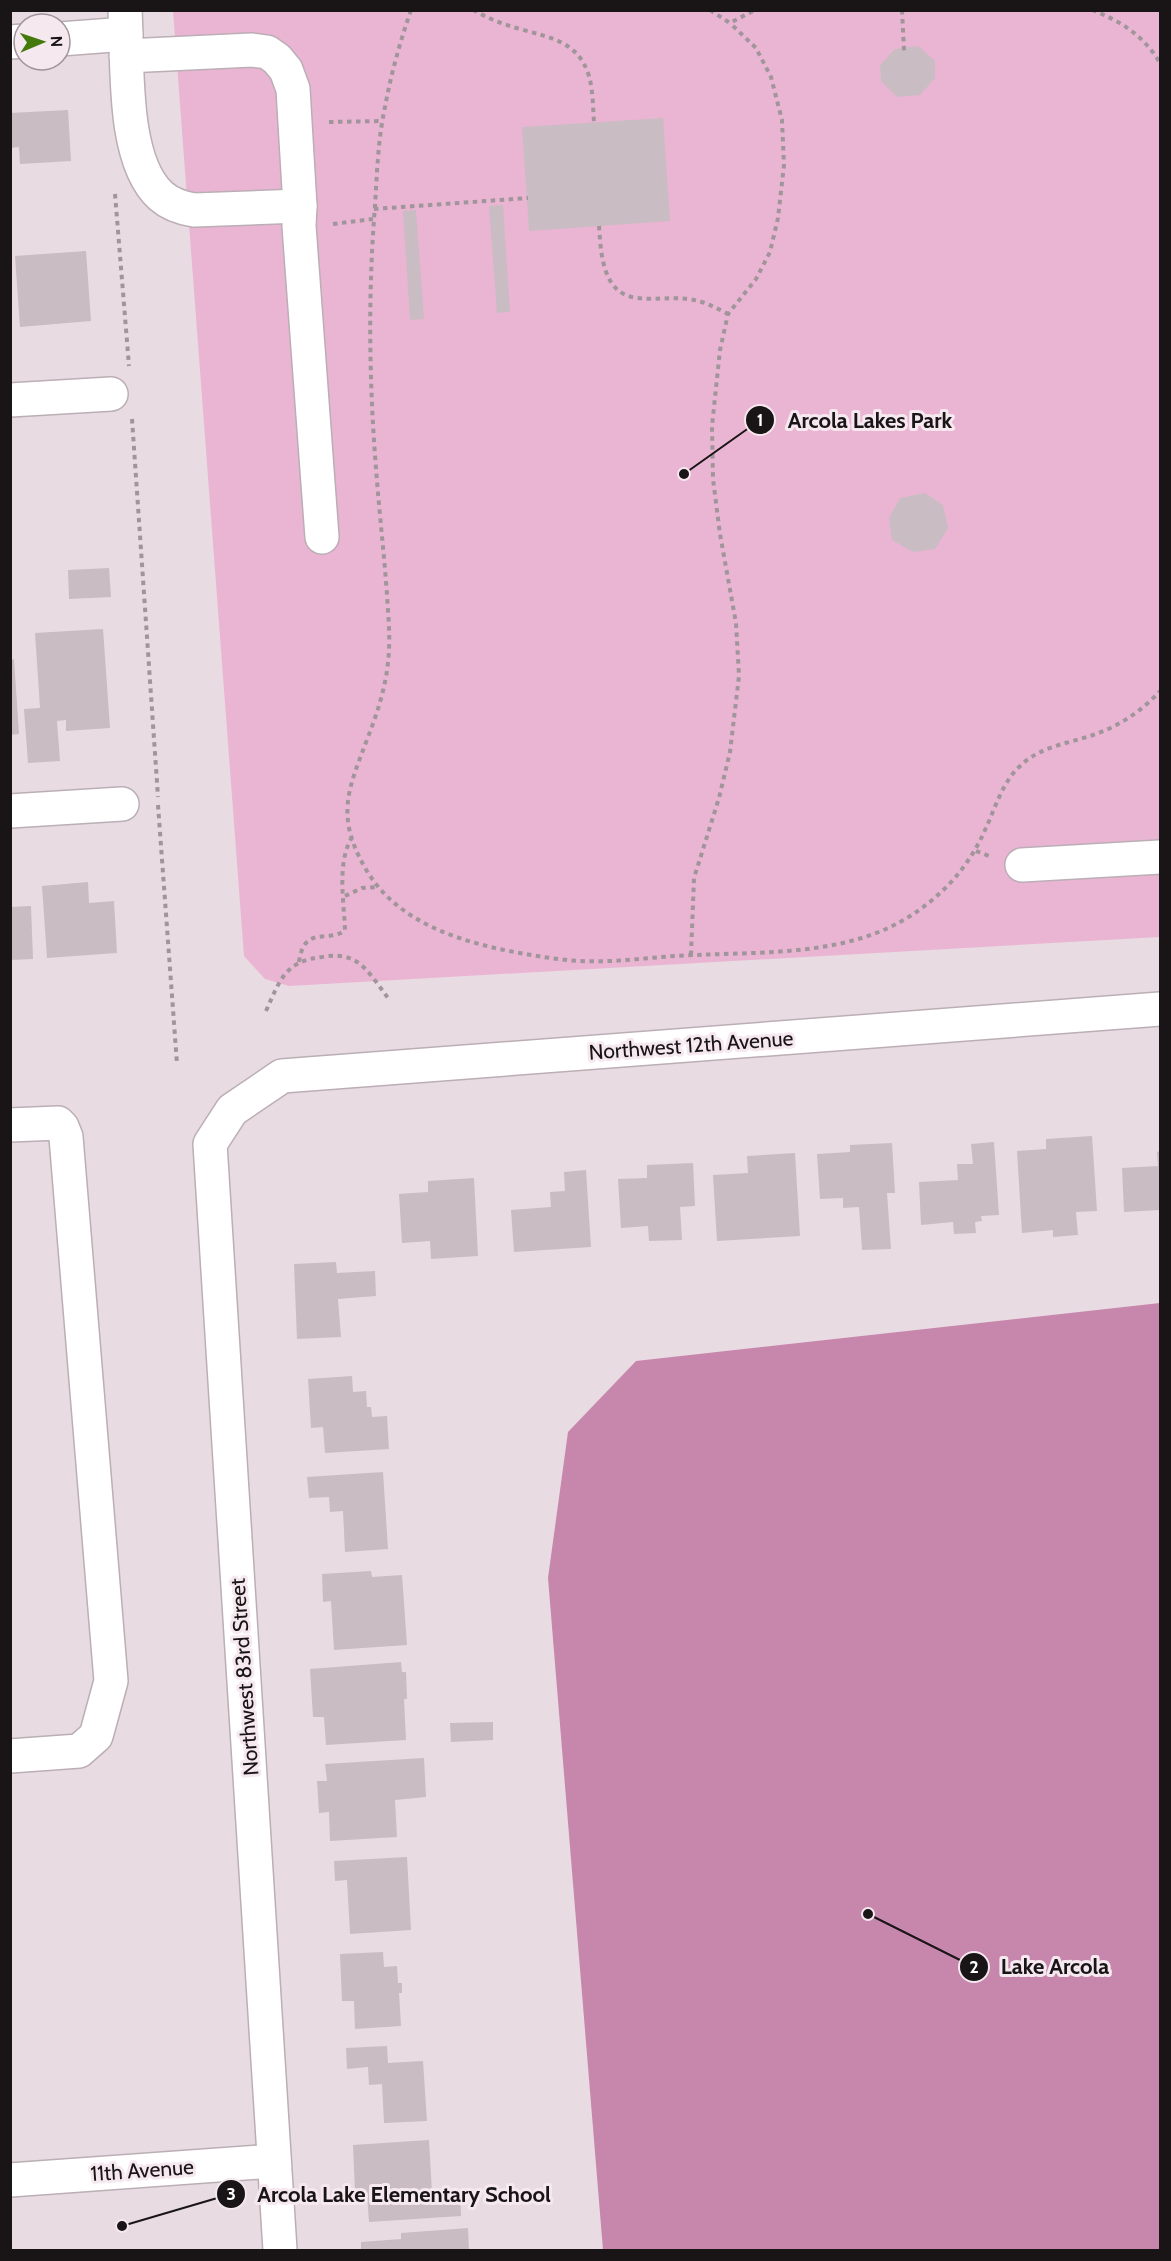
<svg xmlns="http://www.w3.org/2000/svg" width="1171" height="2261" font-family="Cabin,sans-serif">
<rect width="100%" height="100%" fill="#e9dbe2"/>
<!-- green -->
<path fill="#eab5d3" d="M173 11H1160V937L289 986 265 979 244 956Z"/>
<!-- water -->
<path fill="#c786ac" d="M1160 1303V2250H603L548 1578 568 1432 636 1361Z"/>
<!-- building -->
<g fill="#cabcc3">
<path d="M918 46 935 61V78L920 95 897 97 881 81 880 65 895 49Z"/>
<path d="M68 110 71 161 20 164 19 147 11 148 10 113Z"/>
<path d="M663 118 670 221 529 231 522 127Z"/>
<path d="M503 205 510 312 497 313 489 206Z"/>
<path d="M416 210 424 319 410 320 403 211Z"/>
<path d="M86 251 91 321 20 327 15 256Z"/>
<path d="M925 493 943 505 948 528 935 549 913 552 892 540 889 518 900 498Z"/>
<path d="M109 568 111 597 69 599 68 570Z"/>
<path d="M103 629 110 728 66 731V720L57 721 60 761 28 763 24 709 40 708 35 633Z"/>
<path d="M14 659 19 734 10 735V660Z"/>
<path d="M88 882 89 903 114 901 117 953 47 958 42 886Z"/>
<path d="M31 906 33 959 10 960V907Z"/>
<path d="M1092 1136 1097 1211 1076 1212 1078 1235 1053 1237V1230L1022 1233 1017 1151 1046 1149V1139Z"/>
<path d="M994 1142 999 1215 981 1216 982 1221 975 1222 976 1233 954 1234 953 1222 921 1225 919 1182 958 1180 957 1164H973L971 1144Z"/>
<path d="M892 1143 895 1193H887L891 1249 862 1250 859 1207 843 1208V1198L820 1199 817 1154 850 1152V1145Z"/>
<path d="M1160 1151V1210L1124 1212 1122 1168 1158 1166 1157 1152Z"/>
<path d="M795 1153 800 1236 717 1241 713 1175 748 1173 747 1156Z"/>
<path d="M693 1163 695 1206 680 1207 682 1240 649 1241 648 1226 621 1228 618 1179 647 1178V1165Z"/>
<path d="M586 1170 591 1247 514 1252 511 1210 551 1207 550 1192 565 1191 564 1172Z"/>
<path d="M474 1178 478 1256 431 1259 430 1241 402 1243 399 1194 428 1192V1181Z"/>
<path d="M336 1262 337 1273 375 1271 376 1296 338 1299 341 1337 297 1339 294 1264Z"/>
<path d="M352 1376 353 1392 366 1391 367 1407H371L372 1417 387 1416 389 1449 325 1453 323 1427 311 1428 308 1379Z"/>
<path d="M383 1472 388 1549 345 1552 343 1511 330 1512 329 1497 309 1498 307 1477Z"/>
<path d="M371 1571 372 1577 402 1575 407 1645 334 1650 331 1601 323 1602 322 1574Z"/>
<path d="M401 1662 402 1672H406L407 1699H404L406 1740 326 1745 324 1717H313L310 1669Z"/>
<path d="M493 1722V1740L451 1742 450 1723Z"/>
<path d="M424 1758 426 1797 395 1800 397 1837 330 1841 329 1812 319 1813 317 1781H327L325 1764Z"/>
<path d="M407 1857 411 1930 350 1934 347 1880 335 1881 334 1861Z"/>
<path d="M383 1952 384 1967 397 1966 398 1983H402V1993H399L401 2026 355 2029 354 2001H342L340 1954Z"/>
<path d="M387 2046 388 2063 423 2061 427 2121 384 2123 382 2084 369 2085 368 2067 347 2069 346 2048Z"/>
<path d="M429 2140 432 2193 460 2192 461 2216 369 2222 367 2193H355L353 2145Z"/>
<path d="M468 2228 469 2250H361V2242L401 2239V2233Z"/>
</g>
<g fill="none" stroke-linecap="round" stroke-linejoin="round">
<defs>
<g id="minor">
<path d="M125 10C128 61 121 160 161 196 170 204 182 208 194 210L300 206 293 89 286 70 277 59 267 52 252 50 126 56"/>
<path d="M60 39 126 34"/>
<path d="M10 42 24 41"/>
<path d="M300 206 299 226 322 537"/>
<path d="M10 400 111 394"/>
<path d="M10 811 122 804"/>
<path d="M1022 865 1160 857"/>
<path d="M10 1125 58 1123 62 1127 66 1137 111 1681 96 1736 79 1751 10 1756"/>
<path d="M10 2180 274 2161"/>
<path d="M280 2250 210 1144 232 1110 282 1076 1160 1009"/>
</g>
</defs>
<!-- minor casing -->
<use href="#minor" stroke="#bbaeb5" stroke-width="36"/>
<!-- path -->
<g stroke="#a0959a" stroke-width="4" stroke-dasharray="4.5 4.5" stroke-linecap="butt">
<path d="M411 10C400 42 391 74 385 107 378 139 377 173 375 206 368 293 369 381 376 468 379 510 384 552 387 595 388 613 390 631 389 649 388 679 379 709 368 737 349 788 335 814 364 866 396 924 463 943 525 954 543 957 561 960 579 961 618 963 657 956 696 955 763 952 840 955 900 922 938 901 968 869 985 830 995 809 1002 783 1019 767 1040 746 1067 744 1093 735 1118 727 1143 710 1160 691"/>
<path d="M473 10C488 18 504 25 520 29 551 38 578 41 589 76 593 91 593 107 594 123"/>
<path d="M710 10 730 23 755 10"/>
<path d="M902 10 904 51"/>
<path d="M1092 10C1121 21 1144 36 1160 63"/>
<path d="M329 122 383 121"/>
<path d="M115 194 129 366"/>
<path d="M374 209 528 198"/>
<path d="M333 224 373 219"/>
<path d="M599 226C601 253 602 294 637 298 654 300 672 297 689 299 703 301 715 307 728 314"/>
<path d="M132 419 158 797"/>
<path d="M158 805 177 1064"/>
<path d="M976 851 989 856"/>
<path d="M345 896 362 888 377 887"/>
<path d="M691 955 694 878 719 798 730 752 739 676 736 623 720 534 713 479 712 426 720 350 728 314 756 279 770 252 778 218 784 165 782 120 771 77 756 48 730 23"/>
<path d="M299 962C304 924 329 944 345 930 344 902 337 864 351 839"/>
<path d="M266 1011C280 980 285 961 322 957 332 955 344 955 354 960 368 968 378 985 388 998"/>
</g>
<!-- minor -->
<use href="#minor" stroke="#fff" stroke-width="33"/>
</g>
<g text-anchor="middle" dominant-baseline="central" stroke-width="6" stroke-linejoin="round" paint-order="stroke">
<!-- street labels -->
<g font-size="21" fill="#191517" stroke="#f6e8ef">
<text transform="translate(691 1045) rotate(-4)">Northwest 12th Avenue</text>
<text transform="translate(244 1677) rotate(-94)">Northwest 83rd Street</text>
<text transform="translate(142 2170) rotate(-4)">11th Avenue</text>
</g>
</g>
<!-- callouts -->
<path fill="none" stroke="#191517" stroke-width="2" d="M684 474L760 420M868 1914L974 1967M122 2226L231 2194"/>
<g fill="#191517" stroke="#f6e8ef" stroke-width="2">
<circle cx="684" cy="474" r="6"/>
<circle cx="868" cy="1914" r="6"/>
<circle cx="122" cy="2226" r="6"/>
<circle cx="760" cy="420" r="15"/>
<circle cx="974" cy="1967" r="15"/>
<circle cx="231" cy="2194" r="15"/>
</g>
<g font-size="18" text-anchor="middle" font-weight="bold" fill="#fff">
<text x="760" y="426">1</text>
<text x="974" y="1973">2</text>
<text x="231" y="2200">3</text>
</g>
<g font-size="22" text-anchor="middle" font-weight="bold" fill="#191517" stroke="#f6e8ef" stroke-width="6" stroke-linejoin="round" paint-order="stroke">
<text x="870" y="428">Arcola Lakes Park</text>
<text x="1055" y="1974">Lake Arcola</text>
<text x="404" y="2202">Arcola Lake Elementary School</text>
</g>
<!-- border -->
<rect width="1171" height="2261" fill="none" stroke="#191517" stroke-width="24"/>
<!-- north arrow -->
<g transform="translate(42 42) rotate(88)"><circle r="28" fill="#f6e8ef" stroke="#9e9499" stroke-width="1.5"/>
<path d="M0-4.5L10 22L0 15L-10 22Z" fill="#447a0c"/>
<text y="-9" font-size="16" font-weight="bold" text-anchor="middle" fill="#191517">N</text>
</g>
</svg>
